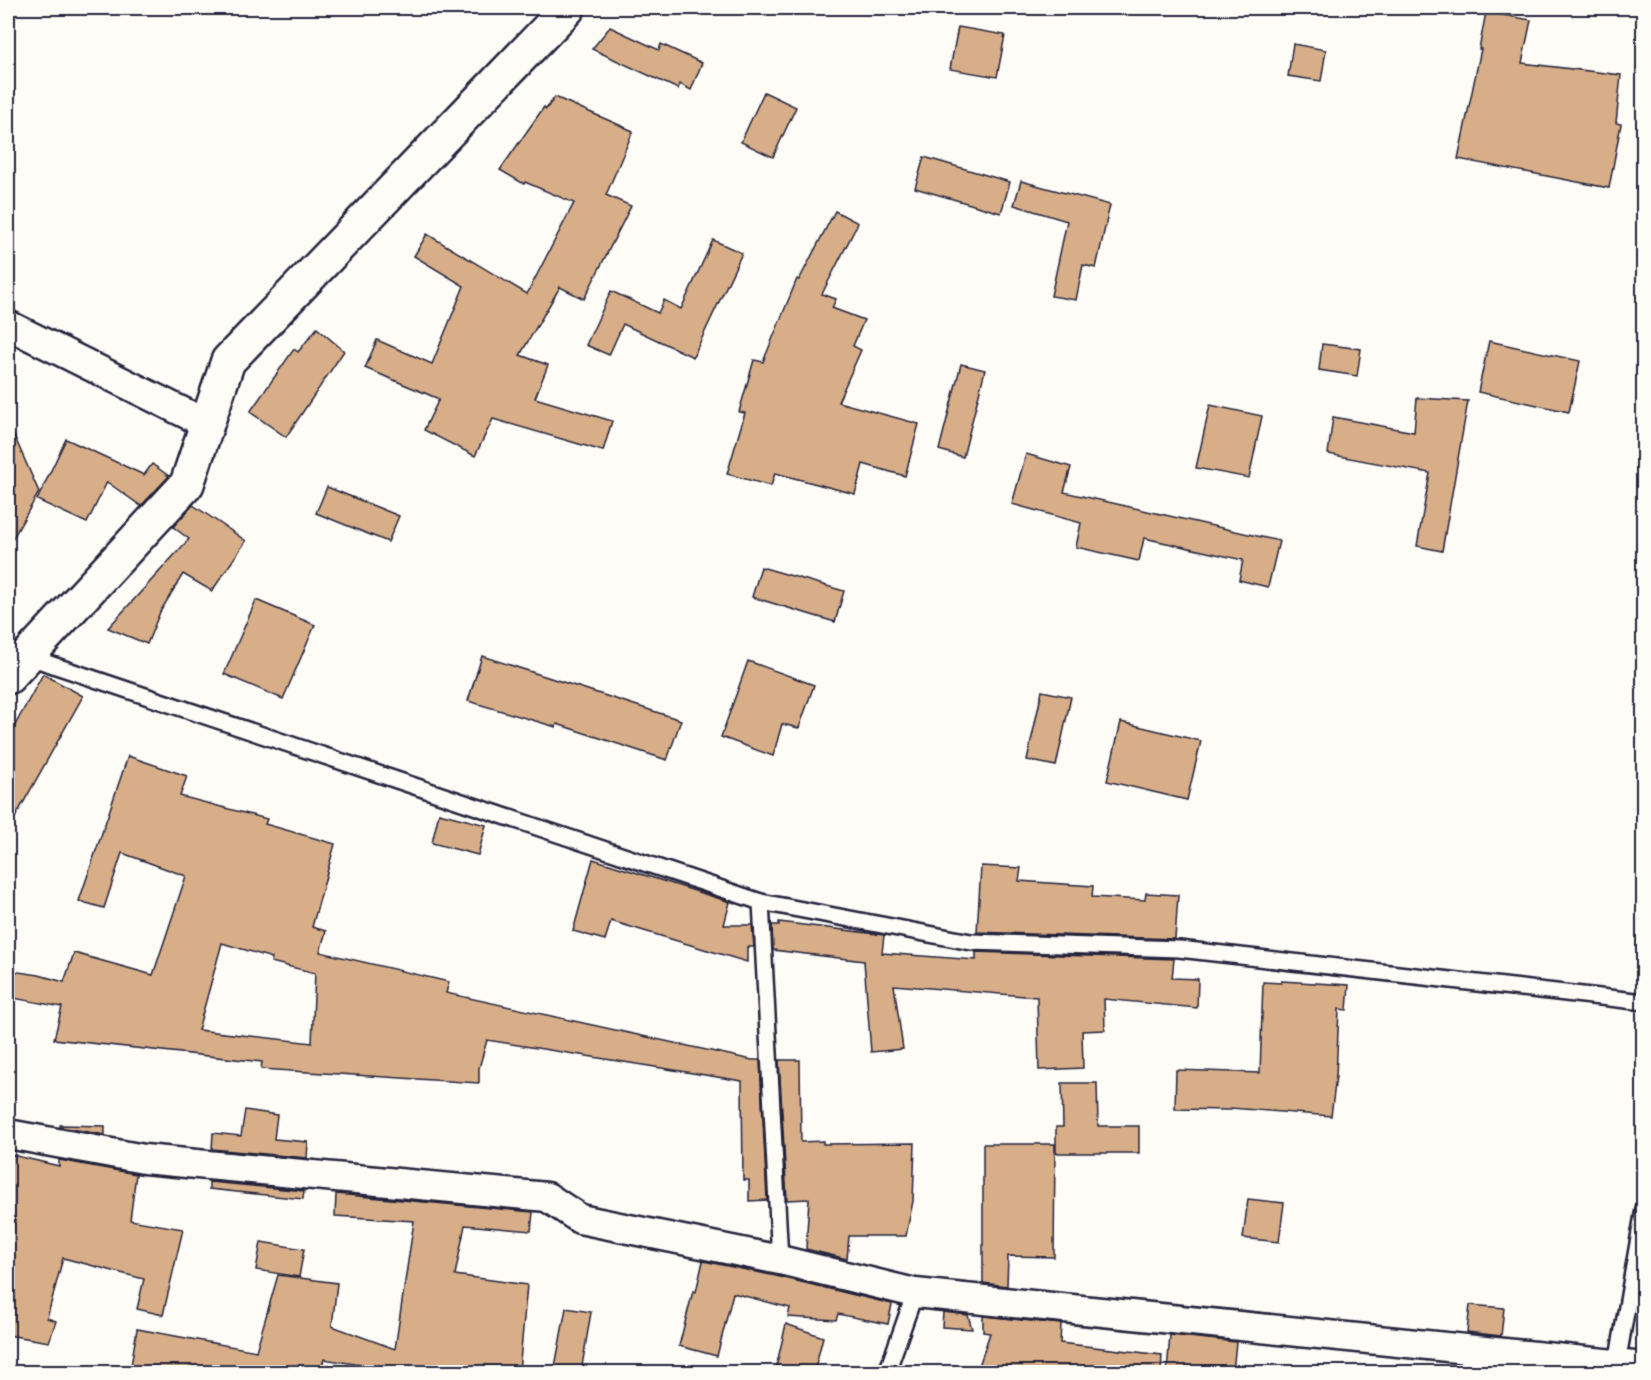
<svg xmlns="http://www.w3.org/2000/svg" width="1651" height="1380" font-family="'Patrick Hand',sans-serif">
<rect width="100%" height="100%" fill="#fdfcf7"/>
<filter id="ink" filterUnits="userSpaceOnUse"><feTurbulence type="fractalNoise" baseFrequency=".0167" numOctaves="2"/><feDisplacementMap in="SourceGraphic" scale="12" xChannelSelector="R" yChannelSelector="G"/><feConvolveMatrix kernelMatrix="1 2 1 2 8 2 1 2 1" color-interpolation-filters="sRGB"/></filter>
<g filter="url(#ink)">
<!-- building -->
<g fill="#d7ae88" stroke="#22223b" stroke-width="1.5" fill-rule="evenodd">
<path d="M1486 12 1531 20 1522 63 1621 75 1616 123 1621 124 1609 188 1458 159 1481 49H1479Z"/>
<path d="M610 27 659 50 661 44 702 63 691 90 680 84 678 89 592 49Z"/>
<path d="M958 27 1005 35 997 77 950 69Z"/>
<path d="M1293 44 1326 50 1321 81 1288 76Z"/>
<path d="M764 92 796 107 773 157 741 142Z"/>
<path d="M555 97 633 131 606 195 631 206 584 299 560 287 520 355 548 365 535 398 612 421 603 451 493 419 475 456 424 430 439 399 365 368 377 340 432 364 464 286 414 256 427 234 527 294 574 203 525 182 524 184 500 170 544 107 546 109Z"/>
<path d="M924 157 1010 182 1001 213 915 188Z"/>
<path d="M1021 181 1110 205 1096 268 1083 265 1076 300 1051 296 1067 221 1014 205Z"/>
<path d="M835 211 858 223 822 294 836 299 832 308 864 320 853 346 861 350 838 402 919 424 905 476 863 464 855 494 775 473 771 486 727 474 745 413 739 412 754 360 763 362 797 279 799 280Z"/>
<path d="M713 240 742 253 693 357 623 324 609 355 586 345 611 291 658 313 664 300 681 309Z"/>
<path d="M317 328 344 351 286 437 250 412 294 349 298 352Z"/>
<path d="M1489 341 1580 361 1569 412 1478 392Z"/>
<path d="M1322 344 1361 349 1357 376 1319 370Z"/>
<path d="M961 364 985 370 963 457 939 450Z"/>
<path d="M1417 398 1468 401 1442 551 1417 546 1430 473 1328 454 1333 417 1414 432Z"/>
<path d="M1210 405 1262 416 1249 478 1196 468Z"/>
<path d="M8 422 39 492 8 547Z"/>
<path d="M66 439 144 475 152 464 169 476 141 506 107 482 87 523 37 500Z"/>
<path d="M1026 454 1071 467 1064 492 1279 541 1268 587 1239 580 1243 560 1144 538 1139 561 1076 547 1081 523 1012 504Z"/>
<path d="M327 487 399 516 388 542 316 513Z"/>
<path d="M193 505 246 541 212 591 183 574 160 612 147 644 108 628 189 539 173 527Z"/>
<path d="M761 567 844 591 835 622 752 597Z"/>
<path d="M256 600 315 625 283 699 224 674Z"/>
<path d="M482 656 681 720 667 760 557 724 556 727 468 701Z"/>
<path d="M748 661 814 685 799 728 782 724 773 756 721 737Z"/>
<path d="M43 674 83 696 8 830V738Z"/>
<path d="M1042 691 1071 697 1056 766 1027 760Z"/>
<path d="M1121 722 1201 741 1187 800 1107 781Z"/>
<path d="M128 756 187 776 180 796 267 819 265 824 335 844 312 927 326 931 320 952 449 982 446 993 752 1060H760L767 1200 749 1201V1180H743L742 1081 487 1040 479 1068V1083L261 1069 262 1062 54 1039 62 1007 8 997 12 971 39 975 64 982 74 953 153 975 186 876 122 853 104 908 79 901ZM222 943 272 958 271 962 315 973 312 1043 198 1030Z"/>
<path d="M439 813 486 825 478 855 432 843Z"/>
<path d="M593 859 730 902 724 925H752L754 947H747V962L611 921 605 940 573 931Z"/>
<path d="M981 866 1021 868 1019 881 1093 886 1092 897 1145 900 1146 893 1178 895 1175 939 977 932Z"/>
<path d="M779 922 884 935 882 953 976 960V952L1174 959 1172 978 1198 979 1197 1008 1104 999 1105 1030 1082 1031 1083 1068 1039 1070 1037 997 894 985 903 1049 871 1052 864 961 773 950 772 925H779Z"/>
<path d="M1281 981 1349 985 1347 1010 1339 1009 1336 1076 1331 1116 1231 1108V1110L1175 1109 1176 1070 1260 1073 1263 982 1281 983Z"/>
<path d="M779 1060H800L801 1142 823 1141V1144L915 1143 913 1201 906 1236H849L847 1259 806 1249 809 1199 787 1200Z"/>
<path d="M1062 1083H1097L1098 1126H1139V1153H1056V1127H1063Z"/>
<path d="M245 1110 277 1115 274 1139 308 1142 307 1158 212 1149 213 1133 241 1136Z"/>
<path d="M60 1125 105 1126V1135L60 1127Z"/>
<path d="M983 1144H1055L1054 1257 1008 1256 1007 1286 983 1283Z"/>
<path d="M8 1154 59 1166V1160L136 1174 130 1220 183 1229 163 1315 137 1309 144 1279 63 1258 47 1318 56 1321 49 1342 8 1335Z"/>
<path d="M209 1182 304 1191 303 1199 209 1189Z"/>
<path d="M336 1194 533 1212 531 1231 465 1225 455 1275 527 1285 519 1372H392V1370L324 1359 320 1372H130L137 1329 256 1351 278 1275 337 1283 332 1326 395 1349 414 1221 335 1216Z"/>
<path d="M1248 1199 1284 1203 1279 1242 1243 1238Z"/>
<path d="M261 1242 304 1249 299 1277 256 1270Z"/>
<path d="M703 1261 776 1276 892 1304 888 1324 838 1314 836 1320 788 1317 790 1308 733 1293 717 1356 679 1346 693 1291 696 1292Z"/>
<path d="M1470 1305 1504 1308 1501 1336 1467 1332Z"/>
<path d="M566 1308 591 1312 581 1372H554Z"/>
<path d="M943 1312 968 1315 972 1329 942 1327Z"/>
<path d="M983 1316 1061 1324 1060 1343 1162 1355 1161 1372H977L990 1333 983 1332Z"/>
<path d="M786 1324 823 1337 814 1372H775Z"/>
<path d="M1170 1335 1236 1342 1233 1372H1167Z"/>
</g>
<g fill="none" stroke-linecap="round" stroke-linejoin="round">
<defs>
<g id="service">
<path d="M26 656 761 902 971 942 1179 949 1644 1002"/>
<path d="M761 902 780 1260"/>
<path d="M1617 1364 1644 1209"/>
<path d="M887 1372 915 1293"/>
</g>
<g id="minor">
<path d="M8 325 207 424"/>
<path d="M8 1134 144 1159 547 1197 580 1219 780 1260 915 1293 1644 1367"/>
</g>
<path id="tertiary" d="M8 677 187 484 228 361 568 8"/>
</defs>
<!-- service casing -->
<use href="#service" stroke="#22223b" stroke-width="20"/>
<!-- minor casing -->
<use href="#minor" stroke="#22223b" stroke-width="33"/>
<!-- tertiary casing -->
<use href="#tertiary" stroke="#22223b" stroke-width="38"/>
<!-- service -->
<use href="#service" stroke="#fdfcf7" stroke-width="15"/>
<!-- minor -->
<use href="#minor" stroke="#fdfcf7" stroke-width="28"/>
<!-- tertiary -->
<use href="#tertiary" stroke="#fdfcf7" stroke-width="33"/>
</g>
</g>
<!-- margin -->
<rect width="1651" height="1380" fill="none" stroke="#fdfcf7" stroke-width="30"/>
<rect x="15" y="15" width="1621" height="1350" fill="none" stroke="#22223b" stroke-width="2" filter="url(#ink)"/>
</svg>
